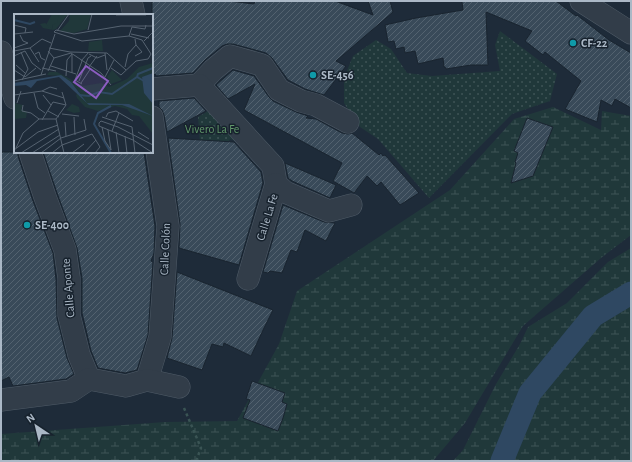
<svg xmlns="http://www.w3.org/2000/svg" width="632" height="462" font-family="'Alegreya Sans',sans-serif">
<defs>
<pattern id="green-dots" width="8" height="8" patternUnits="userSpaceOnUse"><rect width="8" height="8" fill="#20383a"/><path d="M2 2h.1M6 6h.1" fill="none" stroke="#3e5355" stroke-width="1.8" stroke-linecap="round"/></pattern>
<pattern id="wetland-marsh" width="20" height="14" patternUnits="userSpaceOnUse"><rect width="20" height="14" fill="#20383a"/><path d="M1 5h8M5 5V1M11 12h8M15 12V8" fill="none" stroke="#3e5355"/></pattern>
<pattern id="building-hatch" width="6" height="6" patternUnits="userSpaceOnUse"><rect width="6" height="6" fill="#394a59"/><path d="M-1 1l2-2M0 6l6-6M5 7l2-2" fill="none" stroke="#53626f"/></pattern>
</defs>
<rect width="100%" height="100%" fill="#1e2b39"/>
<!-- green -->
<g fill="url(#green-dots)">
<path d="M500 31 557 74 550 101 512 114 429 198 378 139 360 127 344 103V78L353 56 376 40 391 49 407 73 432 76 500 71 495 45Z"/>
<path d="M210 110 241 143 230 139 229 141H219L218 144 200 143 198 117Z"/>
</g>
<!-- wetland -->
<g fill="url(#wetland-marsh)">
<path d="M553 107 601 130 602 111 631 116V235L601 258 523 326 465 423 433 461H1V434L165 422 237 421 279 344 297 291 450 190 514 119Z"/>
<path d="M631 248V461H453L463 450 496 384 520 344 528 327 567 303 608 262Z"/>
</g>
<g fill="none" stroke-linecap="round" stroke-linejoin="round">
<!-- canal -->
<path stroke="#2f4862" stroke-width="23" d="M502 461 530 393 593 316 631 293"/>
</g>
<!-- building -->
<g fill="url(#building-hatch)" stroke="#19242f">
<path d="M152 1H229L254 4 255 1H335L373 15 368 1H390L393 12 336 61 346 66 324 95 305 89 288 80 272 58 266 53 233 44H227L222 46 205 60 193 73 156 76 155 74 152 75Z"/>
<path d="M460 1H556L576 16 577 15 609 40 631 53V108L615 99 612 106 601 100 597 122 565 109 581 81 545 52 543 55 525 41 532 31 486 12 488 65H471L446 69 445 67H444L443 58 418 64 415 51 405 53 404 47 396 49 394 41 388 42 385 25 416 18 463 10 462 2Z"/>
<path d="M233 70 254 76 269 97 273 101 296 112 308 116 306 118 316 119 342 133 348 134 352 133 379 155 381 153 383 156 385 155 419 193 400 205 381 182 377 186 367 176 354 193 333 181 342 163 244 110 255 84 228 99 216 85Z"/>
<path d="M194 98 206 111 167 132 164 115 162 110 159 107V101Z"/>
<path d="M527 118 553 127 533 176 511 183 516 163 515 162 518 153 514 151Z"/>
<path d="M168 138 234 142 261 172 263 183 239 265 179 248 180 224Z"/>
<path d="M1 152H18V156L33 201 53 253 56 279 57 318 67 358 74 374 66 379 13 386 9 377 1 381Z"/>
<path d="M43 152H144L155 226 154 253 151 261 153 262 148 335 137 370 125 373 98 368 91 351 82 313V278L77 248 57 193Z"/>
<path d="M285 163 336 185 330 198 292 181 288 178Z"/>
<path d="M283 205 324 222 335 223 326 241 305 230 297 252 291 250 282 273 270 271 268 273 263 272Z"/>
<path d="M177 272 273 310 264 328 251 356 224 343 223 347 212 344 202 370 167 358 172 338Z"/>
<path d="M252 381 285 393 282 402 287 404 283 418 278 431 243 418 250 400 246 399Z"/>
</g>
<g fill="none" stroke-linecap="round" stroke-linejoin="round">
<defs>
<g id="minor">
<path d="M131 1 134 15"/>
<path d="M581 1 631 33"/>
<path d="M1 52 15 98"/>
<path d="M199 85 213 70 230 56 262 65 279 90 301 101 316 105 348 122"/>
<path d="M152 89 199 85 273 166 276 184 248 279"/>
<path d="M30 152 45 197 65 250 69 278V315L79 355 89 379"/>
<path d="M276 184 285 192 329 211 351 205"/>
<path d="M147 380 160 337 168 226 152 117"/>
<path d="M1 400 71 391 89 379 126 386 147 380 179 387"/>
</g>
</defs>
<!-- minor casing -->
<use href="#minor" stroke="#4f5b67" stroke-width="23"/>
<!-- path -->
<path stroke="#3a5454" stroke-width="2.5" stroke-dasharray="3 3" stroke-linecap="butt" d="M184 408 201 448 196 461"/>
<!-- minor -->
<use href="#minor" stroke="#323d49" stroke-width="22"/>
</g>
<!-- markers -->
<g fill="#0f9aa8" stroke="#17222d" stroke-width="1.5">
<circle cx="573" cy="43" r="4"/>
<circle cx="313" cy="75" r="4"/>
<circle cx="27" cy="225" r="4"/>
</g>
<g text-anchor="middle" dominant-baseline="central" stroke-width="3" stroke-linejoin="round" paint-order="stroke">
<!-- poi labels -->
<g font-size="12" font-weight="bold" fill="#abb8c6" stroke="#17222d" text-anchor="start">
<text x="581" y="43">CF-22</text>
<text x="321" y="75">SE-456</text>
<text x="35" y="225">SE-400</text>
</g>
<!-- park labels -->
<g font-size="12" fill="#61986a" stroke="#17222d">
<text x="212" y="129">Vivero La Fe</text>
</g>
<!-- street labels -->
<g font-size="12" fill="#abb8c6" stroke="#17222d">
<text transform="translate(267 217) rotate(-73)">Calle La Fe</text>
<text transform="translate(165 249) rotate(-88)">Calle Colón</text>
<text transform="translate(68 288) rotate(-95)">Calle Aponte</text>
</g>
</g>
<!-- overview -->
<g transform="translate(14 14)">
<rect width="139" height="139" fill="#1e2b39"/>
<path d="M56 0H77L73 15 60 19 46 17 55 7Z" fill="#20383a"/>
<path d="M45 0H54L42 15 39 16 29 14 26 10 31 9 39 15 38 11ZM98 56 108 66 97 70 93 63ZM0 89 9 91 7 95 13 98 12 104 0 105Z" fill="#20383a"/>
<path d="M38 0H45L43 9 38 11 39 16 32 11ZM139 49V59L128 64 139 90V120L125 102 118 101 113 95 101 92 84 97 71 93 63 84 62 81 65 78 57 68 47 62 33 61 35 58H43L69 72 87 69 95 73 113 65 125 53Z" fill="#20383a"/>
<path d="M88 26 89 37H74L75 28ZM58 90 65 93 66 98 60 99 52 96Z" fill="#20383a"/>
<path d="M139 59V90L130 79 128 63ZM47 61 57 68 73 89 115 90 139 102 108 91H75L45 63 23 67 17 74 12 71 0 72V69Z" fill="#2f4862"/>
<path fill="none" stroke="#2f4862" stroke-width="2" d="M0 6 16 10 21 8M123 63 124 60 139 54M65 81 75 82 85 78 98 80 123 63 130 67M97 92 84 99 80 110 97 139"/>
<path fill="none" stroke="#566371" stroke-width="1" d="M102 1H132M0 11 12 14 11 19M74 16 78 0M43 17 55 0M40 18 68 27 115 22 128 26 137 40 134 45 122 47 107 61 97 54M40 18 42 16 60 20 107 12H139M0 20 19 18M117 20 135 24M6 21 9 27 14 29M115 22 118 13 131 15 132 11M130 27 139 18M0 34 14 29M16 34 25 48M35 34 56 38 93 39 112 56M0 37 16 34 28 25 37 29M34 37 40 44 57 39 87 59 97 71M7 38 14 55 8 66M91 39 93 56M21 40 25 38 27 44 31 46M75 40 83 44 91 41M0 42 11 37 18 49 27 56M121 42 128 38 122 31M67 47 75 38M68 47 61 66 68 70M2 51 11 59M37 52 62 60M75 53 83 42M111 53 114 40 122 31 121 25M28 54 42 57M0 56 11 63 22 54M34 57 40 44M58 59V40M27 61 41 20M52 62 53 46 58 40M91 63 100 46M0 67 32 60M65 67 74 44 77 42M67 69 77 54M28 77 36 73 43 75M20 79 24 94 31 99M0 81 28 77 50 84M29 81 37 91M3 89 7 77M9 91 8 97 17 99 25 105H42M34 97 45 103M48 100 65 102M60 103 61 121M88 103 118 113 121 139M92 103 94 99 102 97 119 107M42 105 50 139M42 105 52 91 48 78M28 106 39 88 52 91M51 108 52 122M88 113 91 127 97 136M94 116 97 136M98 117 105 99M102 118 105 139M124 118 135 125M111 122 113 139M139 131 104 113 87 107 85 109V112L119 126 139 139M2 134 9 119 25 105M0 136 24 118 44 111M7 139 45 115M18 139 46 121M27 139 47 124 72 116 70 105M38 139 48 131 78 120 86 133 81 139M58 139 70 130M70 139 82 126"/>
<path fill="#8c5dc1" fill-opacity="0.15" stroke="#8c5dc1" stroke-width="2" d="M72 52 94 67 82 84 60 68Z"/>
<rect width="139" height="139" fill="none" stroke="#abb8c6" stroke-width="2"/>
</g>
<!-- border -->
<rect width="632" height="462" fill="none" stroke="#abb8c6" stroke-width="4"/>
<!-- north arrow -->
<g transform="translate(36 426) rotate(325)" stroke="#17222d" stroke-width="3" paint-order="stroke">
<path d="M0-3L7 15L0 10L-7 15Z" fill="#abb8c6"/>
<text y="-6" font-size="11" font-weight="bold" text-anchor="middle" fill="#abb8c6">N</text>
</g>
</svg>
